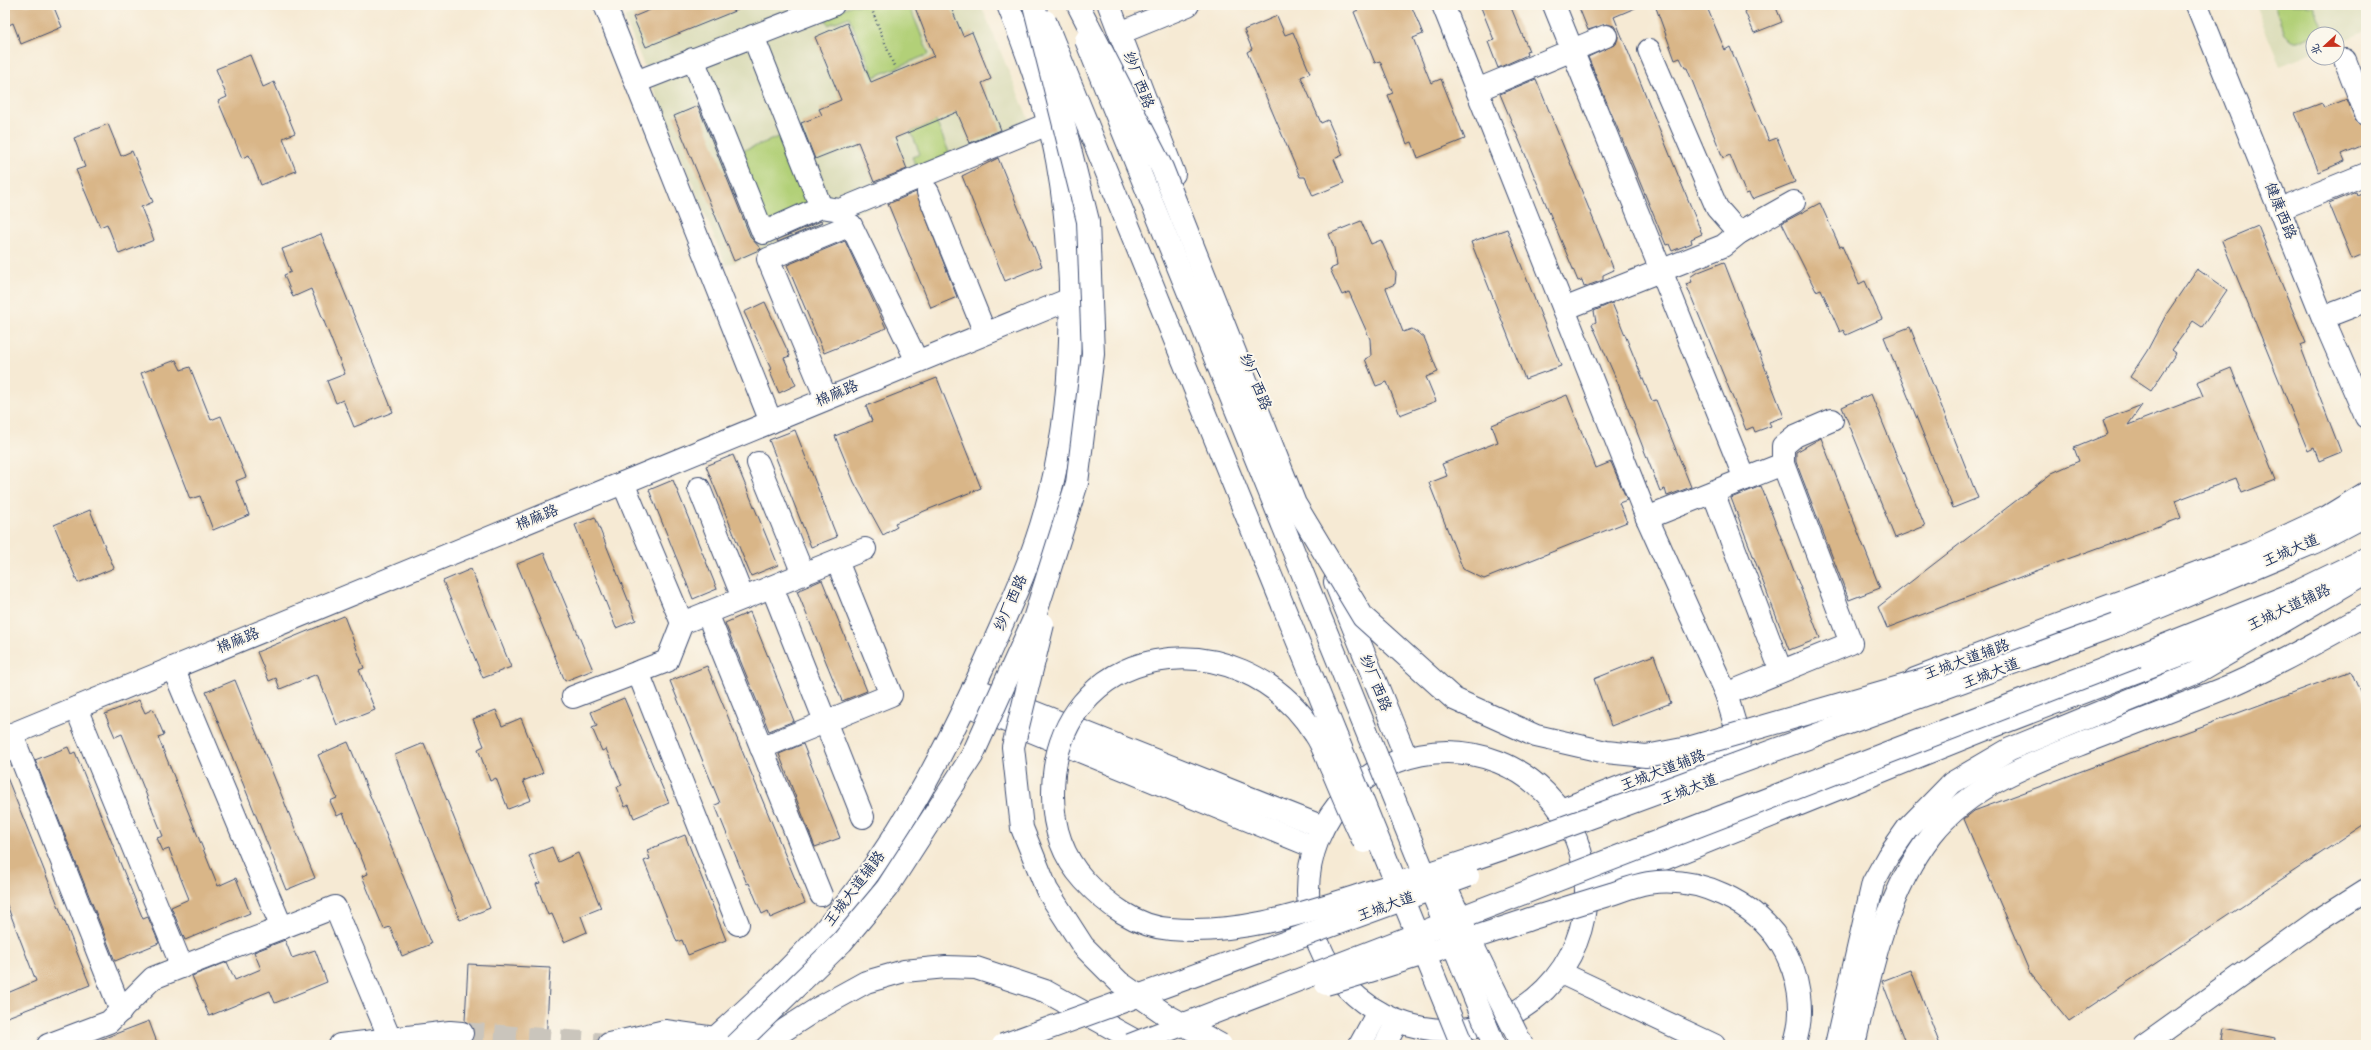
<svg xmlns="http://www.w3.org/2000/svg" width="2371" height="1050" font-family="Mynerve,'LXGW WenKai TC',sans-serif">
<rect width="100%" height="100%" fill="#fbf7ec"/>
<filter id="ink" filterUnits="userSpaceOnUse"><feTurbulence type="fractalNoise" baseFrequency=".025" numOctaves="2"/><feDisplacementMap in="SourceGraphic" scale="8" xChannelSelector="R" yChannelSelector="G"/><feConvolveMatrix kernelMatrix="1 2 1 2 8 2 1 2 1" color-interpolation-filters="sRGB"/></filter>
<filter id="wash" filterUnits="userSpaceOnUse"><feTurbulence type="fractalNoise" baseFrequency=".012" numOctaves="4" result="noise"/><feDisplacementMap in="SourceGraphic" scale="16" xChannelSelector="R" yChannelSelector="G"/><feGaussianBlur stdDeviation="0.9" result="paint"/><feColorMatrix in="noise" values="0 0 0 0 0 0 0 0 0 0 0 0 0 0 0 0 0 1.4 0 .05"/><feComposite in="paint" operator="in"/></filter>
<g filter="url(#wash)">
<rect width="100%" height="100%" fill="#f6ead4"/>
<!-- built -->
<g fill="#dddebc">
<path d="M652 5H981L1037 139 726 266 624 17Z"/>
<path d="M2255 5H2366V31L2337 43V34H2313V53L2280 66Z"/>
</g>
<!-- green -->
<g fill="#b2d078" stroke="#66806b">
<path d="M852 5H909L929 54 874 77 849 17 828 25 825 16Z"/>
<path d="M2274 5H2313L2324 32 2313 34 2299 41H2292L2285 34Z"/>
<path d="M936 121 951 157 918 171 912 157 920 154 911 132Z"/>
<path d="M784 135 813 206 767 225 737 153Z"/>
</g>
<g id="blocks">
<!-- building -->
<g fill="#d9b688">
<path d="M5 5H53L62 27 21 44 13 23 5 27Z"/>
<path d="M662 5H747V6L646 47 633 17Z"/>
<path d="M914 5H950L963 36 972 32 991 79 982 83 1001 130 970 143 957 112 936 121 895 138 907 169 874 182 858 142 815 159 801 123 822 115 819 109 841 100 815 37 847 23 871 82 934 56Z"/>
<path d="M1356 5H1411L1423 34 1413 38 1431 83 1441 79 1465 139 1418 158 1412 142 1407 144 1388 95 1393 93 1380 61 1375 63 1354 12 1358 10Z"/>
<path d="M1480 5H1510L1529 51 1526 52 1527 55 1498 68 1488 42 1494 40Z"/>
<path d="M1578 5H1642L1614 17 1702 234 1691 239 1692 243 1672 251 1669 244 1666 245 1588 57 1616 44 1618 38V32L1614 26 1607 24 1588 30Z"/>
<path d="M1655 5H1706L1725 50 1730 47 1769 141 1777 138 1795 182 1752 199 1749 193 1746 194 1730 155 1723 158 1687 68H1685L1680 58 1675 60Z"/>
<path d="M1742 5H1775L1782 22 1754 33Z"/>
<path d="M1277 16 1285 35 1293 32 1310 73 1301 77 1321 123 1328 120 1343 155 1334 159 1344 183 1313 196 1305 177H1300L1247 52 1252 49 1244 30Z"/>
<path d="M250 55 263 87 274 82 295 133 283 138 296 171 261 185 249 155 242 158 218 101 227 97 216 69Z"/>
<path d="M1536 79 1614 270 1603 275V280L1584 287 1582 280 1578 281 1500 94Z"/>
<path d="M2347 99 2355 119 2359 124 2366 126V144L2342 154 2345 161 2319 172 2295 113 2322 103 2324 108Z"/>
<path d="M698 106 751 238 761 249 734 261 674 116Z"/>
<path d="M108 124 121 156 132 151 153 202 141 207 154 240 119 254 107 224 100 227 76 170 85 167 74 138Z"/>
<path d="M998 158 1042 266 1005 281 962 176Z"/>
<path d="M2366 191V253L2352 259 2329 203 2356 192 2357 195Z"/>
<path d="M916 192 957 297 931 308 888 204Z"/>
<path d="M1820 203 1840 247 1842 246 1859 284 1865 281 1882 319 1846 335 1843 330 1840 332 1821 289 1816 291 1782 223Z"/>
<path d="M821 221 822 223 778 242 777 240Z"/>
<path d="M1361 221 1371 244 1381 240 1396 274 1395 284 1386 288 1403 332 1412 329 1424 337 1438 372 1426 377 1436 401 1400 415 1387 382 1376 386 1365 359 1371 356 1370 339 1349 292 1342 295 1330 269 1337 266 1334 248 1329 234Z"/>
<path d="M2258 226 2306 343 2300 345 2341 452 2319 461 2314 448 2308 451 2222 241Z"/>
<path d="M1507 229 1561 366 1525 379 1471 242Z"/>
<path d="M321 234 393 412 354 427 343 400 336 403 327 381 345 374 311 289 293 297 284 275 291 272 282 249Z"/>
<path d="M845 241 886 328 824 353 787 265Z"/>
<path d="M1724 262 1784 417 1769 422 1771 426 1755 432 1753 427 1746 430 1686 284 1692 282 1690 277 1696 273Z"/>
<path d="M2197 269 2227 290 2202 327 2193 321 2172 350 2176 353 2151 391 2130 377 2147 351 2167 313Z"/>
<path d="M765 302 790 356 784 358 796 385 779 393 769 370 771 369 744 312Z"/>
<path d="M1612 303 1652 401 1656 400 1691 487 1667 496 1665 489 1660 491 1617 381 1592 324 1596 322 1594 311Z"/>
<path d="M1910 327 1978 498 1953 508 1884 337Z"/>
<path d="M176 360 181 370 190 367 211 420 221 416 246 477 236 481 249 515 213 530 200 496 190 499 141 373Z"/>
<path d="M2231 368 2276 480 2242 493 2236 478 2175 501 2181 518 2062 561 1887 628 1878 607 2052 473 2079 461 2074 448 2108 434 2103 420 2142 405 2128 425 2203 396 2197 382Z"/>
<path d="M937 378 981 488 895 523 897 527 883 535 854 482 835 436 872 421 866 406Z"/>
<path d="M1871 394 1925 526 1895 538 1842 407Z"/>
<path d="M1567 395 1596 468 1611 462 1627 500 1619 503 1627 522 1484 579 1463 569 1429 483 1447 476 1442 464 1498 442 1492 425Z"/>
<path d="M795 430 837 537 811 547 769 440Z"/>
<path d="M1821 438 1880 588 1849 600 1796 462V452Z"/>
<path d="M733 455 778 565 751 576 706 466Z"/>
<path d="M673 480 717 589 693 599 649 490Z"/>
<path d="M1761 486 1820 638 1789 650 1731 498Z"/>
<path d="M90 510 114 568 78 583 54 525Z"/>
<path d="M595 517 636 620 616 628 575 525Z"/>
<path d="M544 553 593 670 565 681 517 564Z"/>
<path d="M471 569 511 667 483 678 443 581Z"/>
<path d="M822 580 867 691 842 701 797 591Z"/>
<path d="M750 612 794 721 769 731 725 623Z"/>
<path d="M344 616 364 668 359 670 375 710 337 725 317 674 280 689 276 678 269 681 257 652Z"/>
<path d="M1654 655 1671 703 1611 726 1594 679Z"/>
<path d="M707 666 805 903 770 918 768 911 762 914 749 883 747 884 715 805 720 803 670 681Z"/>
<path d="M2351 671 2366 706V823L2069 1021 2030 973 1964 819 1974 811Z"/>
<path d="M235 680 315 878 286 890 206 692Z"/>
<path d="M624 698 669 803 634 818 629 805 625 807 617 787 622 785 606 749 602 751 592 728 597 726 591 712Z"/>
<path d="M139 700 145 713 153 709 164 735 158 737 218 886 236 878 250 913 185 940 171 907 189 899 169 849 163 851 157 838 163 836 122 734 115 737 105 714Z"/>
<path d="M496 710 502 726 521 718 543 773 523 781 531 800 508 809 496 778 490 781 478 749 484 746 473 719Z"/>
<path d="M348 742 431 944 402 956 390 927 384 929 378 915 362 876 368 874 343 813 337 816 330 801 337 798 318 755Z"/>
<path d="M424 743 490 908 460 920 395 755Z"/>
<path d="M803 744 840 838 815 847 779 754Z"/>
<path d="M68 747 71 754 75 752 143 919 148 917 159 943 115 961 35 760Z"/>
<path d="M6 775 90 985 5 1018V994L36 981 5 900Z"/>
<path d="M685 835 726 940 688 955 682 940 677 942 644 861 650 859 647 850Z"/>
<path d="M552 847 558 862 578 853 601 908 581 916 587 932 564 942 552 914 548 915 536 884 540 883 529 856Z"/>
<path d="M285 940 292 958 315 950 327 982 275 1003 270 991 209 1016 192 976 227 962 235 980 261 969 254 952Z"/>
<path d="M468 964 550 968 546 1045H464L472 1040 474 1034 473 1027 465 1021Z"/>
<path d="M1911 970 1940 1045H1906L1882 981Z"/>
<path d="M149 1021 158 1045H89V1044Z"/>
<path d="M2224 1028 2275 1038 2274 1045H2221Z"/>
</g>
</g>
</g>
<g filter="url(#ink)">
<use href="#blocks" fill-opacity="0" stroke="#3c4b70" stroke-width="1"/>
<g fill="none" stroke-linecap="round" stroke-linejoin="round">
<!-- minor-tunnel -->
<path stroke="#cac5bc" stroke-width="22" stroke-dasharray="22 11" stroke-linecap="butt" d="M462 1033 609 1044"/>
<defs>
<g id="minor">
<path d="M605 5 771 422"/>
<path d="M1443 5 1647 518 1726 694 1740 741"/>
<path d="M1554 5 1745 479"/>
<path d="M2197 5 2323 318 2366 417"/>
<path d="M1120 33 1188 5"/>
<path d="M753 36 821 207"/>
<path d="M1649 50 1717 208 1739 233"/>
<path d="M693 59 763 233 821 207 840 210 1048 124"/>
<path d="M2345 60 2366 114"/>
<path d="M636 82 833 5"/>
<path d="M1477 90 1606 36"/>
<path d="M928 192 985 333"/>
<path d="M2292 204 2366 174"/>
<path d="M1564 309 1723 246 1739 233 1794 202"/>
<path d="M2335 313 2366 301"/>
<path d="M826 398 768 259 851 225 917 361"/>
<path d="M758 463 803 574"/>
<path d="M623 483 682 623"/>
<path d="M699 488 743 598"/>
<path d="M1713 492 1781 671"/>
<path d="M1647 518 1783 464V446L1795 436 1832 420"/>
<path d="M772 587 863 817"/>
<path d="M707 613 821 895"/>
<path d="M173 668 282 928"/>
<path d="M638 672 738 924"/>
<path d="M973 688 1323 827"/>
<path d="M1726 694 1851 643 1783 464"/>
<path d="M573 697 667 661 682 623 865 549"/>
<path d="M965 704 1314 847"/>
<path d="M76 708 182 967"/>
<path d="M12 735 121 1011"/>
<path d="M5 737 1070 299"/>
<path d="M761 748 891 695 837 561"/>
<circle cx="1447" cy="891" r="139"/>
<path d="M1561 973 1714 1045"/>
<path d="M609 1044 665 1031 715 1038"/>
<path d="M48 1045 109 1022 153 978 335 907 390 1039"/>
<path d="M340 1045 450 1032 462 1033"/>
<path d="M1360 1045 1378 1012"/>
<path d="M1385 1045 1397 1022"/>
<path d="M2144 1045 2317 921 2366 890"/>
</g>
<g id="major">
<path d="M1109 5 1174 174"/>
<path d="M1335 582 1406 757"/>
<path d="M1915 679 2250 553 2327 517 2366 493"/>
<path d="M1561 810 1733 743"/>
<path d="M1587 890 1981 731 2240 632 2286 611"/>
<path d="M707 1045C757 1000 808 954 849 900 906 827 949 743 987 658 1008 610 1031 563 1045 512 1076 403 1077 272 1057 160 1047 108 1028 54 1008 5"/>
<path d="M1854 1045C1870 973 1885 894 1932 834 1972 784 2033 763 2091 740 2138 722 2185 704 2232 685 2278 665 2322 639 2366 615"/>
</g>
<g id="highway">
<path d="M2116 625 2315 542 2366 515"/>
<path d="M2138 656 2295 593 2365 559"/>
<path d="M761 1045 817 1009 866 982 904 971 946 967 976 968 1045 991 1143 1045"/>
<path d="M1836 1045 1873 883 1888 856 1907 829 1952 783 2010 749 2193 674 2366 573"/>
</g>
</defs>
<!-- minor casing -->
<use href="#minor" stroke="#3c4b70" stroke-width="24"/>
<!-- major casing -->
<use href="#major" stroke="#3c4b70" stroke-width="24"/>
<!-- highway casing -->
<use href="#highway" stroke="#3c4b70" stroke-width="24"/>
<!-- path -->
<path stroke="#3c4b70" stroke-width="2.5" stroke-dasharray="1 3" stroke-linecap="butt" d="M870 5 894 66"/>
<!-- minor -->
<use href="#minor" stroke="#fff" stroke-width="22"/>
<!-- major -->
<use href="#major" stroke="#fff" stroke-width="22"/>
<!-- highway -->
<use href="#highway" stroke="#fff" stroke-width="22"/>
<defs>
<g id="major-bridge">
<path d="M1045 21 1462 1045"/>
<path d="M1086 40 1494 1045"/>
<path d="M1439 872 1472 944"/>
</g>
<g id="highway-bridge">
<path d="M1078 5 1162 168 1295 504 1363 617 1454 699 1536 736 1606 752 1646 756 1688 748 1934 677"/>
<path d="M1043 624 1013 747 1022 828 1047 890 1083 946 1119 982 1168 1016 1221 1045"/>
<path d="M1364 842C1353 819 1343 796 1333 772 1327 760 1323 745 1315 734 1239 613 1052 640 1053 795 1053 827 1063 857 1084 880 1106 904 1137 927 1170 929 1245 935 1306 912 1376 890 1449 868 1521 843 1592 817 1767 753 1941 689 2116 625"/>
<path d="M1472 944 1522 1045"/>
<path d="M1326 984C1396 964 1464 941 1533 918 1559 910 1585 902 1611 894 1623 890 1636 885 1648 883 1698 875 1755 902 1781 944 1799 974 1806 1012 1794 1045"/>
<path d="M736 1045 842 942 887 888 972 756 1034 619 1077 483 1093 354 1088 221 1034 5"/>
<path d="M1003 1045 1468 876"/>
<path d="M1130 1045 2138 656"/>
</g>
</defs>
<!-- major-bridge casing -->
<use href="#major-bridge" stroke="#3c4b70" stroke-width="24" stroke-linecap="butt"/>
<!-- highway-bridge casing -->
<use href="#highway-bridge" stroke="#3c4b70" stroke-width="24" stroke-linecap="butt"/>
<!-- major-bridge -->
<use href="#major-bridge" stroke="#fff" stroke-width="22"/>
<!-- highway-bridge -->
<use href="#highway-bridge" stroke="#fff" stroke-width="22"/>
</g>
</g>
<g text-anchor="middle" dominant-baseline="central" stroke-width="4" stroke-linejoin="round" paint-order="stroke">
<!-- street labels -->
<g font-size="15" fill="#1b2f5e" stroke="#fbf7ec">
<text transform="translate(1138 80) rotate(69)">纱厂西路</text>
<text transform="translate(2280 211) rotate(68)">健康西路</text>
<text transform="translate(1255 382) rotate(68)">纱厂西路</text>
<text transform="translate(837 394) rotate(-23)">棉麻路</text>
<text transform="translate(537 518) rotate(-22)">棉麻路</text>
<text transform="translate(2291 551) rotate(-23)">王城大道</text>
<text transform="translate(1011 603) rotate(-66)">纱厂西路</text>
<text transform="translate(2289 608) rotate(-25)">王城大道辅路</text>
<text transform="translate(238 641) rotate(-22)">棉麻路</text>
<text transform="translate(1967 660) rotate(-20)">王城大道辅路</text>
<text transform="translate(1991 674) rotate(-21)">王城大道</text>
<text transform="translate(1375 683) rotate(68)">纱厂西路</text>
<text transform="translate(1663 771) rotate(-21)">王城大道辅路</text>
<text transform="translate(1689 790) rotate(-21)">王城大道</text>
<text transform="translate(855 889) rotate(-53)">王城大道辅路</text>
<text transform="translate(1386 907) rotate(-20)">王城大道</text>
</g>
</g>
<!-- margin -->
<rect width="2371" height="1050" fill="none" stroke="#fbf7ec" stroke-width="20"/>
<!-- north arrow -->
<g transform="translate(2325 46) rotate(248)"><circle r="19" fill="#fbf7ec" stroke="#a1a7b3"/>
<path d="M0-3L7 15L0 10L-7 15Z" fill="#c8321e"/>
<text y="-6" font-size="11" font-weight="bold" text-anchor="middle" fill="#1b2f5e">北</text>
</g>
</svg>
